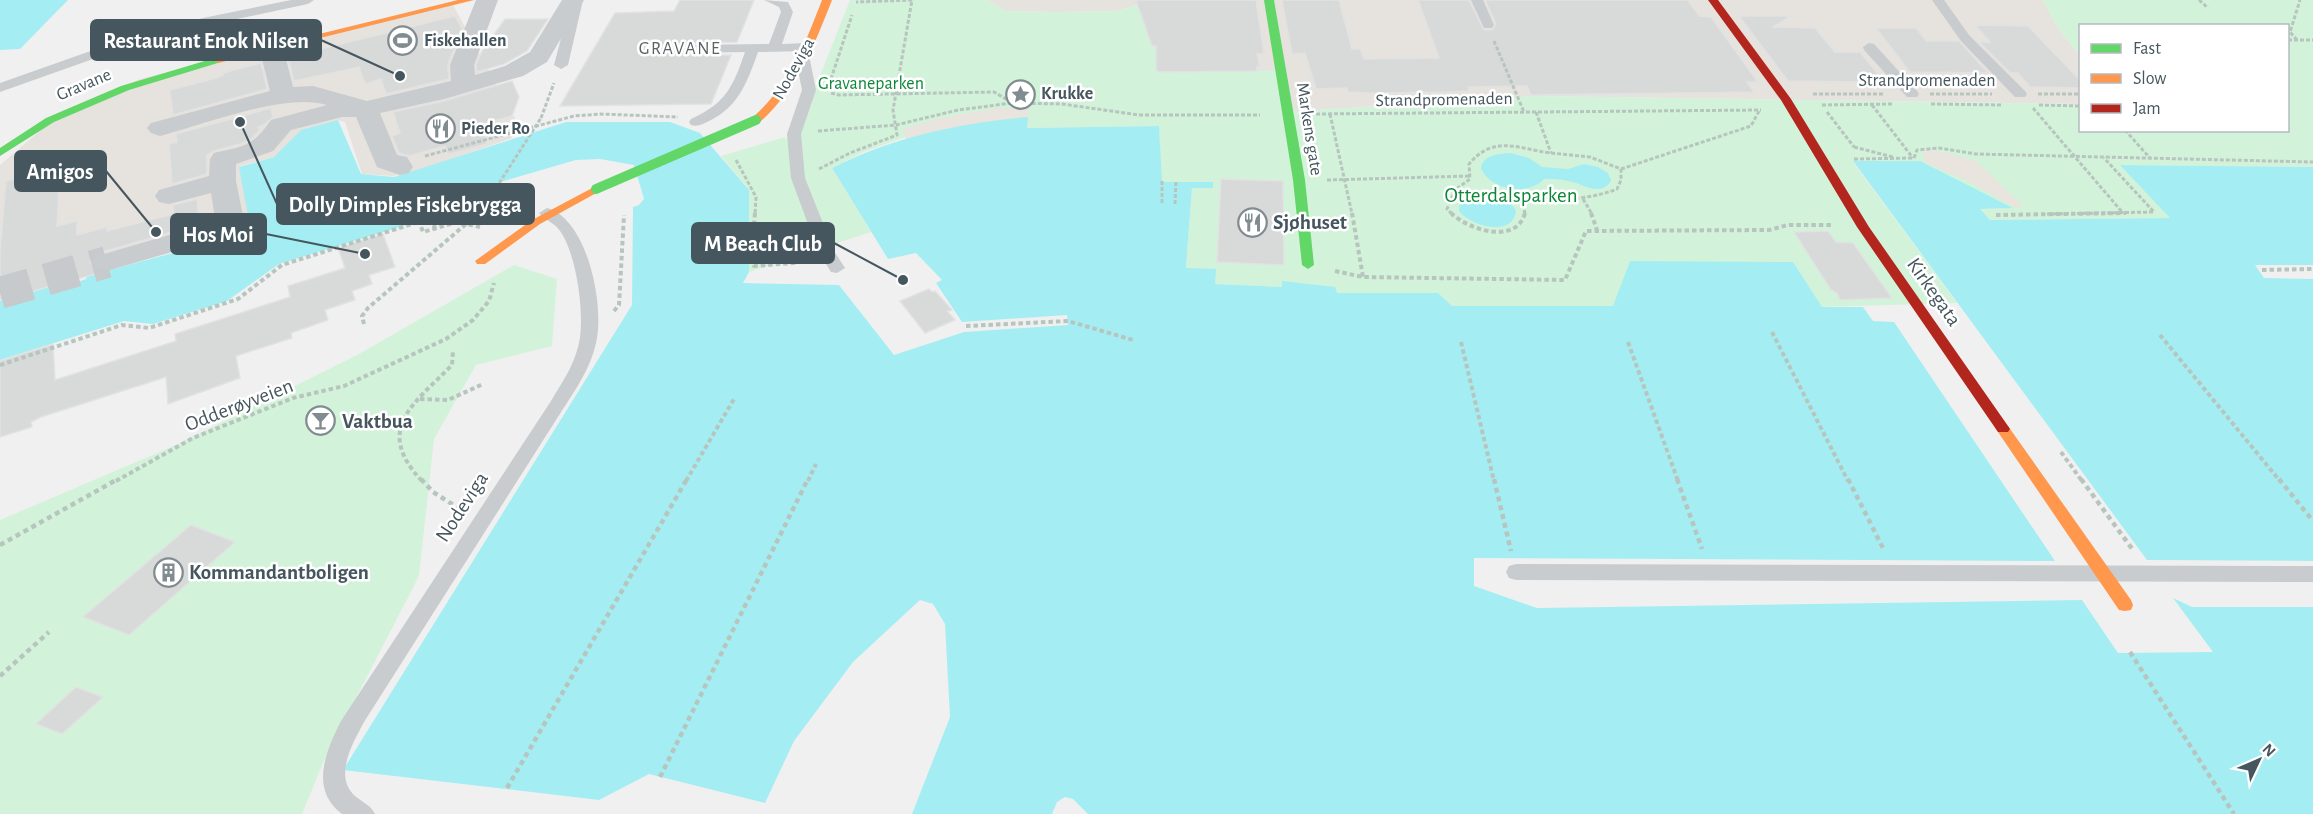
<svg xmlns="http://www.w3.org/2000/svg" width="2313" height="814" font-family="'Alegreya Sans',sans-serif">
<rect width="100%" height="100%" fill="#f1f0f0"/>
<!-- commercial -->
<g fill="#e6e2dd">
<path d="M987 0H2043L2057 27 2080 56V104L1535 96 1285 112 1252 71 1144 2 1118 11 1057 12 1006 11Z"/>
<path d="M452 3 516 120 512 138 423 169 393 176 362 174 345 122 338 120 274 157 240 166 249 220 229 236 0 298V165L55 118 140 79Z"/>
</g>
<!-- green -->
<g fill="#d3f2da">
<path d="M850 0H987L1006 11 1057 12 1118 11 1144 2 1252 71 1279 70 1285 112 1535 96 2080 104V130H2288V26H2080V56L2057 27 2043 0H2313V167L2121 165 2171 218 1990 220 1979 209 2011 208 1853 162 1957 303 1822 307 1630 261 1614 306H1452L1437 293H1336L1282 282V287L1215 284 1186 268 1192 188H1213L1161 182 1159 126 1027 128 1028 118 911 135 863 152 832 168 871 232 749 272V190L721 156 785 137V139L800 135 806 111Z"/>
<path d="M514 265 557 279 552 346 476 365 434 439 419 576 325 758 302 814H0V520L176 445 359 354Z"/>
</g>
<!-- sand -->
<g fill="#e9e4de">
<path d="M998 108H1029L1028 122 1001 123 906 140 903 129 940 118Z"/>
<path d="M1924 150 1944 152 1976 161 2024 207H2014L1968 181 1924 162Z"/>
</g>
<!-- water -->
<g fill="#a4eef3">
<path d="M0 0H68L20 49 0 50Z"/>
<path d="M1028 117 1027 128 1159 126 1162 182H1213V188H1192L1186 268 1216 269 1215 284 1282 287V281L1335 287 1337 293H1438L1452 306H1613L1630 261 1793 262 1822 307H1863L1873 321 1894 322 2055 561 1474 558V586L1537 608 2082 600 2118 653 2213 652 2173 598 2192 607H2313V814H1088L1073 799 1065 797 1057 802 1052 814H912L950 717 945 624 933 604 920 600 853 662 794 741 765 803 649 774 599 800 343 770 632 305 633 207 639 205 644 199 634 165 600 159 576 160 466 192 457 196 442 214 279 264 227 301 153 324 124 321 0 360V301L74 280 75 283 86 279 87 276 229 238 249 221 239 167 274 157 301 130 338 120 361 174 394 177 566 122H670L700 133 749 190V272L743 283 839 285 894 355 964 332 1068 325 1067 315 962 322 936 283 942 280 916 253 888 259 832 168C893 137 959 123 1028 117Z"/>
<path d="M1510 153 1529 158 1542 167 1568 169 1584 164 1598 167 1608 173 1611 181C1600 198 1582 183 1568 181 1560 179 1552 179 1544 179 1528 196 1492 191 1481 169 1482 155 1498 154 1510 153Z"/>
<path d="M1853 161H1920L2013 208 1980 209 1990 220 2170 218 2120 165 2313 167V265H2255L2264 278 2313 279V561L2147 560Z"/>
<path d="M1483 193C1497 195 1509 198 1516 211 1513 238 1470 226 1459 211L1460 200 1474 194Z"/>
</g>
<!-- building -->
<g fill="#d8d9d9" stroke="#e2e2e3" stroke-width="1.5">
<path d="M680 0H754L737 42 690 43 682 48 690 55H731L711 104 560 106 615 13 674 11Z"/>
<path d="M1136 0H1256L1264 54H1257L1260 67H1257V71L1158 72 1156 69V46H1152Z"/>
<path d="M1282 0H1339L1352 49H1360L1364 59 1439 58 1418 0H1469L1484 30H1492L1496 24 1485 0H1688L1699 16 1711 17 1758 82H1747L1754 92 1531 95 1527 86 1468 87 1469 91 1447 92 1370 93 1348 92 1347 88 1316 89 1305 53 1292 54Z"/>
<path d="M455 16 462 29 448 64 449 79 386 94 381 79 365 84 359 67 294 81 288 57Z"/>
<path d="M1739 16H1791L1773 27 1815 28 1835 52H1860L1883 80H1871L1873 82 1788 81Z"/>
<path d="M505 19H548L527 51 504 64 477 72 476 65 482 51Z"/>
<path d="M1975 25 2028 26 2080 80V88L2030 87 2018 73H2010L1979 42H1990Z"/>
<path d="M1876 28H1916L1926 41H1959L1988 73 1910 72Z"/>
<path d="M261 63 267 89 173 115 170 90 216 78 223 75V73Z"/>
<path d="M512 81 519 97 512 116 478 125 487 144 449 154 445 146 409 156 399 153 392 136 400 133 393 112 444 101Z"/>
<path d="M271 108 273 117 264 125 258 127 259 131 251 139 240 144 214 151 207 155V174L172 184 169 144 177 142 176 134Z"/>
<path d="M60 167 57 226 77 221V235L107 227V231L174 214 173 205 197 199 199 224 96 254 90 262 95 269 103 272 0 300V251L6 181Z"/>
<path d="M1221 179 1283 181 1284 265 1217 262Z"/>
<path d="M1828 231 1836 242 1853 243 1892 298 1840 300 1837 293 1831 290 1794 232Z"/>
<path d="M383 234 395 267 369 275 372 284 352 291 355 300 325 310 328 320 291 333 292 338 236 356 240 378 168 404 166 377 41 417 31 422 32 427 0 437V361L53 344 55 380 176 341 175 334 290 297 288 286 345 268 338 248Z"/>
<path d="M929 289 932 292 935 291 952 310 947 311 955 320 925 333 900 301Z"/>
<path d="M191 525 235 542 129 635 83 617Z"/>
<path d="M76 687 103 697 62 734 36 724Z"/>
</g>
<g fill="none" stroke-linecap="round" stroke-linejoin="round">
<!-- street-tunnel -->
<path stroke="#c6cacc" stroke-width="32" stroke-dasharray="32 16" stroke-linecap="butt" d="M0 293 107 262"/>
<!-- path-far2 -->
<g stroke="#b7c5bf" stroke-width="3" stroke-dasharray="4 2" stroke-linecap="butt">
<path d="M2199 0 2208 8"/>
<path d="M2288 40H2313"/>
<path d="M2297 40 2290 32 2300 0"/>
<path d="M1494 41 1524 112"/>
<path d="M831 79 852 15"/>
<path d="M831 93 839 95 994 92 1013 103 1062 104 1139 115H1260"/>
<path d="M1813 94H1884"/>
<path d="M1930 94H1992"/>
<path d="M2038 94H2080"/>
<path d="M1931 104 2001 105"/>
<path d="M1822 105 1893 104"/>
<path d="M1872 105 1913 158"/>
<path d="M2039 105 2080 106"/>
<path d="M2033 108 2123 213"/>
<path d="M1536 112 1551 153"/>
<path d="M1827 112 1854 147"/>
<path d="M1316 114 1761 110"/>
<path d="M1330 114 1352 214"/>
<path d="M541 118 554 83"/>
<path d="M2125 130 2150 158"/>
<path d="M818 131 896 125 958 110 1012 103"/>
<path d="M1854 147 1893 157"/>
<path d="M425 156 574 116 600 114 678 117"/>
<path d="M1914 158 1917 150 1939 148 1976 154 2313 162"/>
<path d="M1854 159 1913 158"/>
<path d="M736 160 756 197 755 214"/>
<path d="M819 169 850 153 897 135 893 110 912 0 856 2"/>
<path d="M1621 169 1751 126 1759 111"/>
<path d="M1327 180 1470 176"/>
<path d="M1162 181V204"/>
<path d="M407 187 417 214"/>
<path d="M1583 199 1592 214"/>
<path d="M1175 204 1176 181"/>
<path d="M474 214 496 188"/>
<path d="M1452 214 1447 209 1455 190 1470 179 1469 164C1494 134 1518 149 1551 153"/>
<path d="M1525 214 1523 203 1525 199C1557 199 1587 201 1617 189L1621 180V169L1590 157 1551 153"/>
<path d="M2047 214 2154 212 2104 158"/>
</g>
<!-- path-far1 -->
<g stroke="#b7c5bf" stroke-width="4" stroke-dasharray="4.5 3" stroke-linecap="butt">
<path d="M416 213 423 232 457 222 480 227"/>
<path d="M755 213 752 247 754 266 794 263 805 258"/>
<path d="M1352 213 1363 277"/>
<path d="M1451 213C1467 229 1516 246 1525 213"/>
<path d="M1591 213 1597 230"/>
<path d="M1996 215 2126 213"/>
<path d="M431 218 435 228"/>
<path d="M2262 270 2313 269"/>
<path d="M1335 271 1363 277 1565 280 1586 231 1769 230 1788 225H1831"/>
<path d="M614 311 619 305 624 215"/>
<path d="M364 324 362 316 368 308 466 224 476 213"/>
<path d="M966 326 1068 321 1133 340"/>
<path d="M1772 332 1848 481"/>
<path d="M2160 335 2280 481"/>
<path d="M1461 342 1494 481"/>
<path d="M1628 342 1678 481"/>
<path d="M420 399 448 400 483 384"/>
<path d="M2061 452 2082 481"/>
<path d="M116 481 193 438 293 398 344 386 446 339 473 320 489 301 494 283"/>
<path d="M422 481C373 429 414 404 452 365L453 351"/>
<path d="M686 481 734 399"/>
<path d="M808 481 816 464"/>
</g>
<!-- path -->
<g stroke="#b7c5bf" stroke-width="4.5" stroke-dasharray="5 4" stroke-linecap="butt">
<path d="M421 479 433 492 463 511"/>
<path d="M1494 479 1511 551"/>
<path d="M1677 479 1702 549"/>
<path d="M1848 479 1884 550"/>
<path d="M2081 479 2133 550"/>
<path d="M2279 479 2313 521"/>
<path d="M0 545 118 479"/>
<path d="M2130 652 2234 814"/>
<path d="M0 676 49 632"/>
<path d="M660 777 808 479"/>
<path d="M507 788 687 479"/>
</g>
<!-- lane -->
<g fill="#c8ccce" fill-rule="evenodd">
<path d="M291 0H314L308 4 204 26 141 42 0 92V83L133 36 203 18Z"/>
<path d="M571 0H583L568 65 561 69 554 65Z"/>
<path d="M764 0 788 2 793 12 782 44 808 43 814 47 808 51 758 52C748 80 739 107 709 121 703 124 698 127 691 125L689 122 691 119C726 103 733 87 745 52L690 53 684 49 690 45 769 44 781 12 779 7Z"/>
<path d="M1471 0H1483L1494 25 1492 28H1484Z"/>
<path d="M1932 0H1944L1969 35 2025 91 2027 94 2025 97H2015L1961 41Z"/>
<path d="M1869 43 1874 44 1917 91 1919 94 1917 97H1907L1864 50 1863 47Z"/>
<path d="M803 56 810 60 816 90 801 134 805 178 834 251 845 268 837 273 831 272 818 251 791 178 787 134 802 90 796 60Z"/>
<path d="M547 208C588 219 605 307 596 343 591 367 576 389 563 409L364 722C353 743 333 776 355 796 363 803 370 804 375 814H342C309 789 326 751 341 721L551 401C561 384 573 367 578 347 586 320 577 254 560 231 555 223 545 220 539 213Z"/>
<path d="M1516 564 2313 566V582L1516 580 1509 578 1506 572 1509 566Z"/>
</g>
<!-- street -->
<path fill="#c8ccce" fill-rule="evenodd" d="M476 0H498L474 65 475 75 505 66 530 52 562 0H584L547 62 523 76 444 99 380 113 397 155 407 157 413 167 409 173 400 175 377 167 356 117H342L291 130 273 151 236 164V181L244 221 227 236 117 268 107 271 97 268 92 262 97 256 207 224 215 218 211 193 169 204 159 202 155 196 159 190 209 176 210 159 214 153C245 146 252 147 271 120L327 105C285 92 204 125 160 136L151 133 147 128 151 123 270 91 259 47 263 42 271 40 279 42 283 47 293 87 313 86 367 101 451 81 450 65Z"/>
<!-- fast -->
<g fill="#63d668" fill-rule="evenodd">
<path d="M1264 0H1274L1305 180 1314 265 1308 269 1302 265 1293 180Z"/>
<path d="M218 57 223 60 221 62 129 90 54 122 0 156V148L46 118 121 86Z"/>
</g>
<!-- slow -->
<g fill="#ff974d" fill-rule="evenodd">
<path d="M458 0H474L218 63 213 60Z"/>
<path d="M822 0H832C814 46 797 89 760 122H752V118C789 86 805 44 822 0Z"/>
<path d="M596 186 602 189 600 191 540 224 485 264H477L475 261 532 220Z"/>
<path d="M2003 424 2008 426 2131 600 2133 605 2131 610 2125 611 2119 610 1998 432 1996 429Z"/>
</g>
<!-- jam -->
<path fill="#b3261e" fill-rule="evenodd" d="M1708 0H1718L1791 99 1869 227 2008 426 2010 429 2008 432H1998L1857 227 1781 100Z"/>
<!-- path-bridge-far1 -->
<path stroke="#b7c5bf" stroke-width="3" stroke-dasharray="4 2" stroke-linecap="butt" d="M496 188 541 118"/>
<!-- path-bridge -->
<path stroke="#b7c5bf" stroke-width="4" stroke-dasharray="4.5 3" stroke-linecap="butt" d="M0 365 122 325 149 328 238 299 282 265 431 218"/>
<!-- fast-bridge -->
<path stroke="#63d668" stroke-width="10" d="M596 189 756 120"/>
</g>
<!-- icons -->
<defs>
<symbol id="stadium-ring" viewBox="-11 -11 22 22"><circle r="9.5" fill="#fff" stroke="#818c91" stroke-width="1.5"/><path d="M0-5a6.5 5 0 1 0 0 10a6.5 5 0 1 0 0-10ZM-3.5-1.8h7v3.6h-7Z" fill="#818c91"/></symbol>
<symbol id="sight-ring" viewBox="-11 -11 22 22"><circle r="9.5" fill="#fff" stroke="#818c91" stroke-width="1.5"/><path d="M0-6L1.8-2.2L6-1.7L2.9 1.2L3.7 5.4L0 3.3L-3.7 5.4L-2.9 1.2L-6-1.7L-1.8-2.2Z" fill="#818c91"/></symbol>
<symbol id="restaurant-ring" viewBox="-11 -11 22 22"><circle r="9.5" fill="#fff" stroke="#818c91" stroke-width="1.5"/><path d="M-5-6h1v4h1v-4h1v4h1v-4h1v5L-1.5 .5V6h-2V.5L-5-1ZM5-6V6H3V1.5H1.5Q1.5-4 5-6Z" fill="#818c91"/></symbol>
<symbol id="bar-ring" viewBox="-11 -11 22 22"><circle r="9.5" fill="#fff" stroke="#818c91" stroke-width="1.5"/><path d="M-6-5H6L.8 .8V4.5H3.5V6h-7V4.5H-.8V.8Z" fill="#818c91"/></symbol>
<symbol id="building-ring" viewBox="-11 -11 22 22"><circle r="9.5" fill="#fff" stroke="#818c91" stroke-width="1.5"/><path d="M-4-6H4V6H1V3H-1V6H-4ZM-2.5-4.3h1.7v1.8h-1.7ZM.8-4.3h1.7v1.8H.8ZM-2.5-1h1.7V.8h-1.7ZM.8-1h1.7V.8H.8Z" fill="#818c91"/></symbol>
</defs>
<g fill-rule="evenodd">
<use href="#stadium-ring" x="386" y="24" width="33" height="33"/>
<use href="#sight-ring" x="1004" y="78" width="33" height="33"/>
<use href="#restaurant-ring" x="424" y="112" width="33" height="33"/>
<use href="#restaurant-ring" x="1236" y="206" width="33" height="33"/>
<use href="#bar-ring" x="304" y="404" width="33" height="33"/>
<use href="#building-ring" x="152" y="556" width="33" height="33"/>
</g>
<g text-anchor="middle" dominant-baseline="central" stroke-width="5" stroke-linejoin="round" paint-order="stroke">
<!-- far-poi labels -->
<g font-size="18" font-weight="bold" fill="#45565e" stroke="#fff" text-anchor="start">
<text x="424" y="41">Fiskehallen</text>
<text x="1041" y="94">Krukke</text>
<text x="461" y="129">Pieder Ro</text>
</g>
<!-- far-neighbourhood labels -->
<g font-size="18" letter-spacing="1.5" fill="#5b6165" stroke="#fff">
<text x="680" y="49">GRAVANE</text>
</g>
<!-- far-street labels -->
<g font-size="18" fill="#45565e" stroke="#fff">
<text transform="translate(794 69) rotate(-61)">Nodeviga</text>
<text x="1927" y="81">Strandpromenaden</text>
<text transform="translate(84 85) rotate(-23)">Gravane</text>
<text transform="translate(1444 100) rotate(-1)">Strandpromenaden</text>
<text transform="translate(1309 129) rotate(81)">Markens gate</text>
</g>
<!-- far-park labels -->
<g font-size="18" fill="#0f8739" stroke="#fff">
<text x="871" y="84">Gravaneparken</text>
</g>
<!-- park labels -->
<g font-size="21" fill="#0f8739" stroke="#fff">
<text x="1511" y="195">Otterdalsparken</text>
</g>
<!-- poi labels -->
<g font-size="21" font-weight="bold" fill="#45565e" stroke="#fff" text-anchor="start">
<text x="1273" y="222">Sjøhuset</text>
<text x="342" y="421">Vaktbua</text>
<text x="189" y="572">Kommandantboligen</text>
</g>
<!-- street labels -->
<g font-size="21" fill="#45565e" stroke="#fff">
<text transform="translate(1934 292) rotate(55)">Kirkegata</text>
<text transform="translate(239 405) rotate(-21)">Odderøyveien</text>
<text transform="translate(462 507) rotate(-57)">Nodeviga</text>
</g>
</g>
<!-- callouts -->
<path fill="none" stroke="#45565e" stroke-width="2" d="M400 76L321 40M156 232L106 171M240 122L277 204M365 254L266 234M903 280L834 243"/>
<g fill="#45565e" stroke="#fff" stroke-width="2">
<circle cx="400" cy="76" r="6"/>
<circle cx="156" cy="232" r="6"/>
<circle cx="240" cy="122" r="6"/>
<circle cx="365" cy="254" r="6"/>
<circle cx="903" cy="280" r="6"/>
</g>
<g fill="#45565e" stroke="#45565e" stroke-width="2">
<rect x="91" y="20" width="230" height="40" rx="6"/>
<rect x="15" y="151" width="91" height="40" rx="6"/>
<rect x="277" y="184" width="257" height="40" rx="6"/>
<rect x="171" y="214" width="95" height="40" rx="6"/>
<rect x="692" y="223" width="142" height="40" rx="6"/>
</g>
<g font-size="22" text-anchor="middle" font-weight="bold" fill="#fff">
<text x="206" y="48">Restaurant Enok Nilsen</text>
<text x="60" y="179">Amigos</text>
<text x="405" y="212">Dolly Dimples Fiskebrygga</text>
<text x="218" y="242">Hos Moi</text>
<text x="763" y="251">M Beach Club</text>
</g>
<!-- legend -->
<rect x="2079" y="24" width="210" height="108" fill="#ffffff" stroke="#b5bbbf" stroke-width="1.5"/>
<rect x="2091" y="44" width="30" height="9" fill="#63d668" stroke="#b5bbbf" stroke-width="1.5"/>
<text x="2133" y="54" font-size="18" fill="#45565e">Fast</text>
<rect x="2091" y="74" width="30" height="9" fill="#ff974d" stroke="#b5bbbf" stroke-width="1.5"/>
<text x="2133" y="84" font-size="18" fill="#45565e">Slow</text>
<rect x="2091" y="104" width="30" height="9" fill="#b3261e" stroke="#b5bbbf" stroke-width="1.5"/>
<text x="2133" y="114" font-size="18" fill="#45565e">Jam</text>
<!-- north arrow -->
<g transform="translate(2259 760) rotate(46)" stroke="#ffffff" stroke-width="4.5" paint-order="stroke">
<path d="M0-4.5L10 22L0 15L-10 22Z" fill="#45565e"/>
<text y="-9" font-size="16" font-weight="bold" text-anchor="middle" fill="#45565e">N</text>
</g>
</svg>
